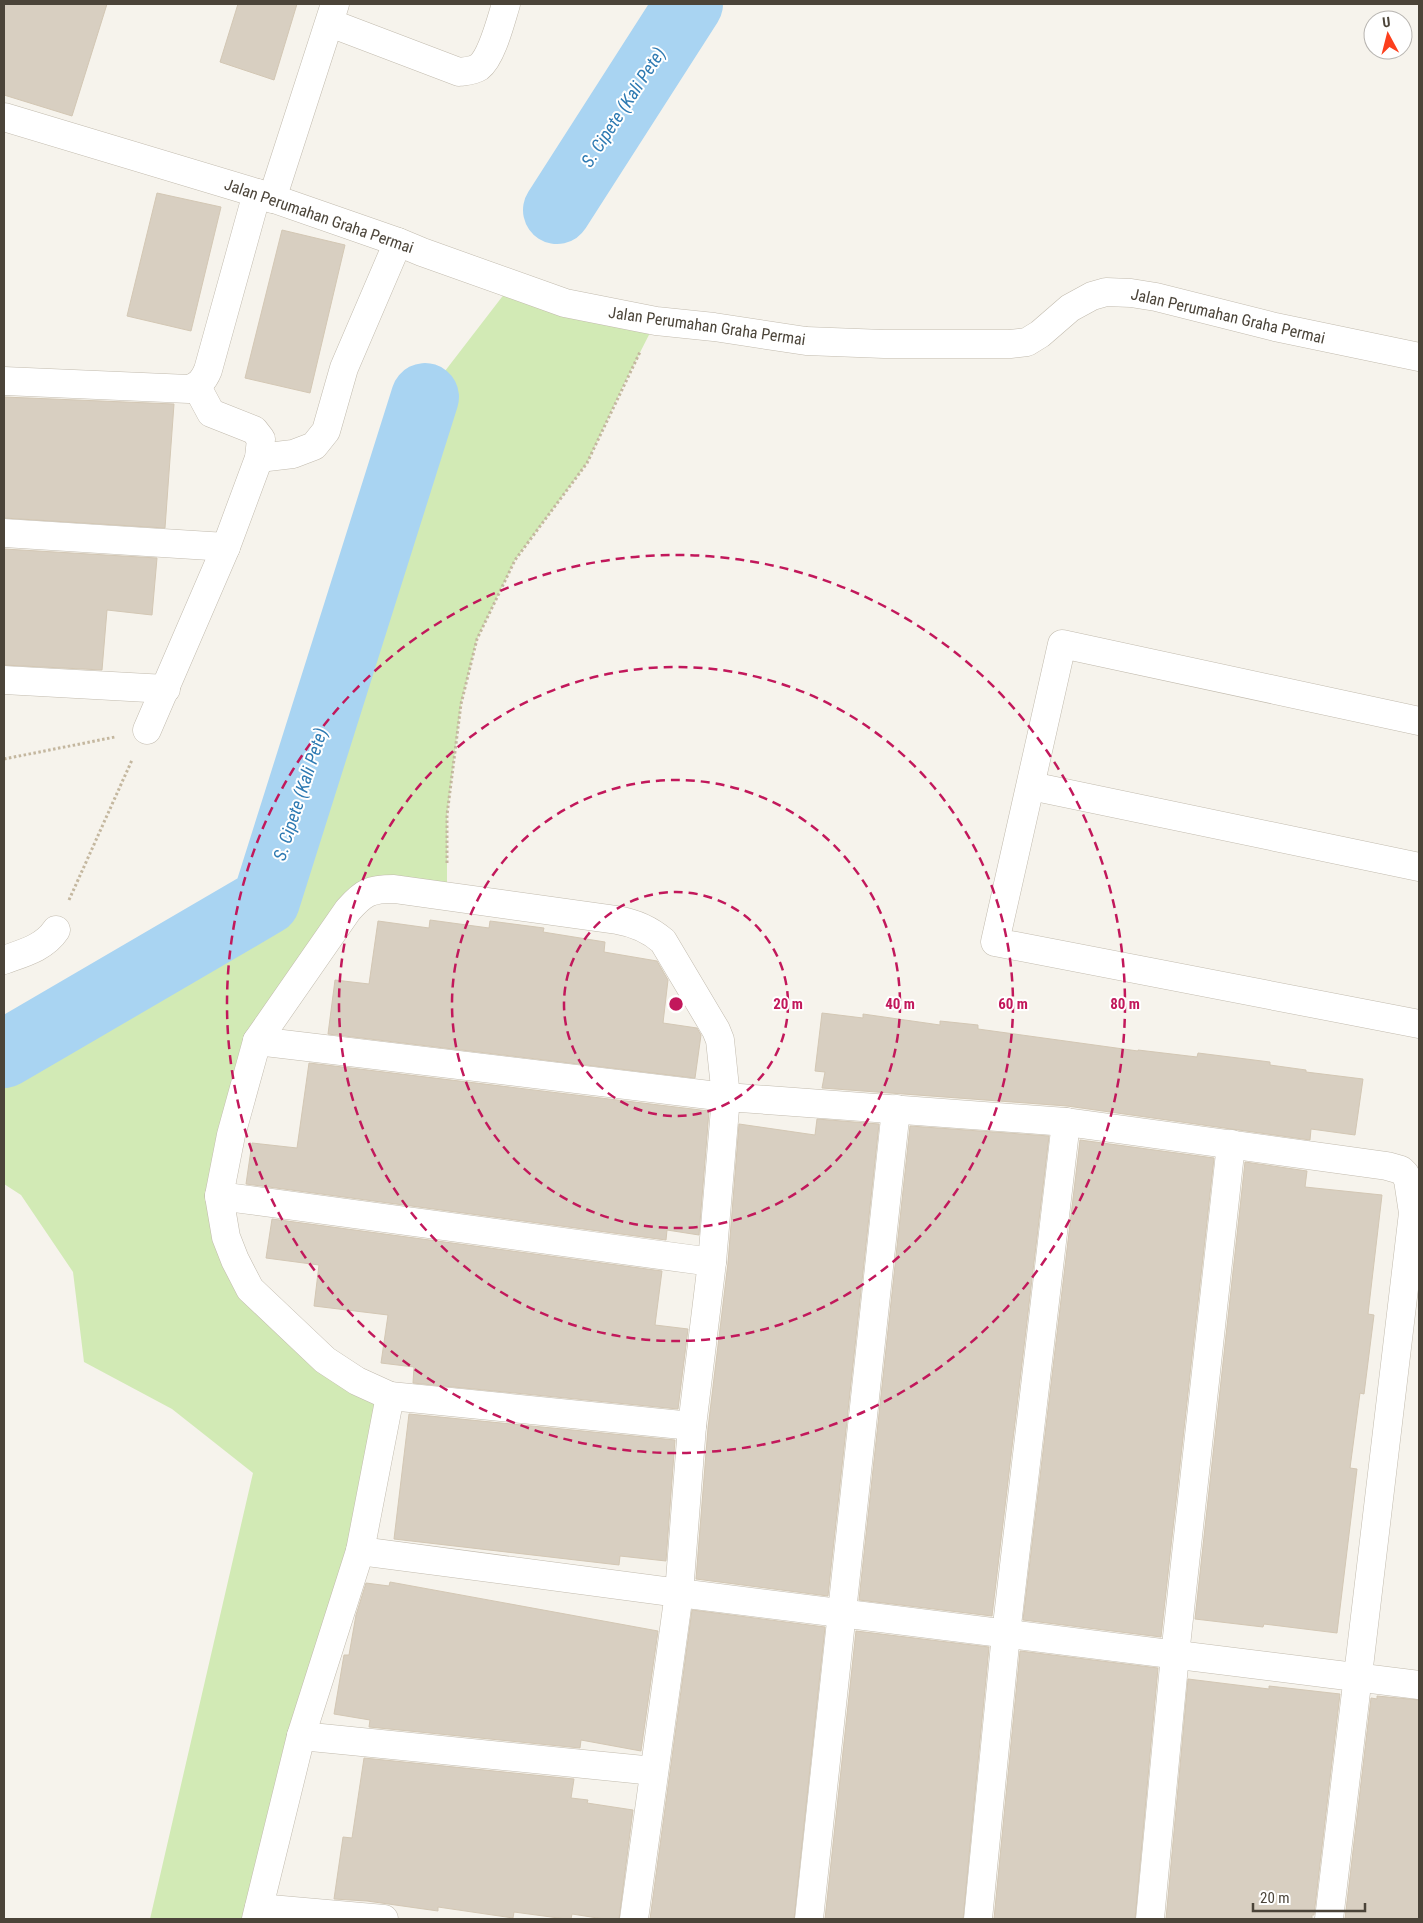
<svg xmlns="http://www.w3.org/2000/svg" width="1423" height="1923" font-family="'Roboto Condensed',sans-serif">
<rect width="100%" height="100%" fill="#f6f3ec"/>
<!-- green -->
<path fill="#d2eab5" d="M512 284 656 321 625 382 587 463 515 560 477 639 461 704 447 815V896L376 889 257 1041 219 1196 250 1289 390 1396 256 1919H150L253 1473 172 1409 84 1362 73 1272 21 1195 4 1184V1054L266 901 425 397Z"/>
<g fill="none" stroke-linecap="round" stroke-linejoin="round">
<!-- river -->
<g stroke="#a9d4f2" stroke-width="68">
<path d="M557 210 689 4"/>
<path d="M4 1054 266 901 425 397"/>
</g>
</g>
<!-- building -->
<g fill="#d8cfc1" stroke="#d3c7b4">
<path d="M4 4H107L72 116 4 95Z"/>
<path d="M238 4H297L274 80 220 62Z"/>
<path d="M157 193 221 207 191 331 127 316Z"/>
<path d="M282 230 345 245 310 393 245 378Z"/>
<path d="M4 397 174 404 165 528 4 518Z"/>
<path d="M4 549 157 558 152 615 107 610 102 670 4 665Z"/>
<path d="M430 920 489 928 490 921 544 928 543 932 605 942 604 952 657 961 668 980 663 1023 697 1028 701 1035 695 1078 328 1034 335 980 369 984 378 921 429 928Z"/>
<path d="M822 1013 863 1018V1014L940 1025V1021L978 1025V1029L1138 1051V1050L1197 1057 1198 1053 1270 1062V1065L1306 1070V1072L1363 1079 1355 1135 1311 1129 1310 1140 1067 1106 822 1088 825 1072 815 1071Z"/>
<path d="M309 1063 709 1111 699 1235 667 1230 666 1240 246 1184 252 1143 297 1148Z"/>
<path d="M817 1119 879 1124 828 1596 696 1579 708 1428 728 1263 739 1124 815 1135Z"/>
<path d="M910 1126 1049 1136 992 1616 859 1600Z"/>
<path d="M1080 1140 1214 1158 1161 1637 1023 1620Z"/>
<path d="M1245 1162 1307 1171 1305 1187 1382 1195 1368 1314 1374 1315 1364 1394 1360 1393 1350 1468 1357 1469 1337 1633 1264 1624 1263 1627 1195 1619Z"/>
<path d="M272 1219 662 1271 655 1325 688 1329 678 1409 413 1383 414 1367 381 1363 388 1315 314 1306 319 1265 266 1258Z"/>
<path d="M409 1414 675 1440 666 1561 620 1556 619 1565 394 1539Z"/>
<path d="M390 1582 658 1631 641 1751 581 1740 580 1748 369 1727 370 1720 334 1714 344 1655H349L356 1615 366 1583 389 1586Z"/>
<path d="M692 1610 825 1627 794 1919H650Z"/>
<path d="M856 1631 989 1647 963 1919H825Z"/>
<path d="M1020 1651 1158 1668 1135 1919H994Z"/>
<path d="M1188 1679 1269 1689V1686L1340 1694 1314 1915H1312V1919H1166Z"/>
<path d="M1377 1696 1419 1700V1919H1345L1371 1698 1377 1699Z"/>
<path d="M364 1758 574 1779 571 1798 588 1800 587 1803 633 1810 619 1919H604L572 1914 571 1919H566L514 1912 513 1918 438 1907V1911L367 1901 334 1899 343 1837 352 1838Z"/>
</g>
<g fill="none" stroke-linecap="round" stroke-linejoin="round">
<defs>
<g id="minor">
<path d="M330 23 459 72C466 71 473 71 479 67 492 57 501 20 506 4"/>
<path d="M4 117 257 193 398 242 422 252 565 303 656 321 714 327 806 341 884 344H1010L1027 342 1040 334 1070 308 1092 296 1106 292 1131 293 1156 297 1275 327 1419 357"/>
<path d="M272 199 335 4"/>
<path d="M4 381 189 389C199 386 204 380 208 370L257 193"/>
<path d="M259 458 293 454 314 446 326 431 344 368 398 242"/>
<path d="M4 533 226 547"/>
<path d="M4 680 166 689"/>
<path d="M1419 721 1062 644 995 942 1419 1024"/>
<path d="M147 730 226 547 259 458 261 439 254 430 211 413 197 387"/>
<path d="M1031 786 1419 867"/>
<path d="M4 960C23 953 44 948 56 930"/>
<path d="M257 1041 726 1097 1066 1122 1387 1166 1401 1170 1405 1174 1408 1180 1413 1213 1329 1919"/>
<path d="M219 1196 712 1262"/>
<path d="M390 1396 692 1426"/>
<path d="M360 1551 679 1593 1419 1685"/>
<path d="M301 1736 654 1771"/>
<path d="M259 1908 384 1919"/>
<path d="M256 1919 301 1736 360 1551 390 1396 357 1381 325 1360 250 1289 235 1260 226 1237 219 1196 231 1135 257 1041 348 910C364 892 370 889 394 889L617 920C635 923 649 929 663 941L716 1030 720 1040 726 1097 712 1262 692 1426 679 1593 634 1919"/>
<path d="M809 1919 896 1109"/>
<path d="M978 1919 1006 1634 1066 1122"/>
<path d="M1150 1919 1175 1655 1231 1144"/>
</g>
</defs>
<!-- minor casing -->
<use href="#minor" stroke="#c2bbae" stroke-width="29"/>
<!-- path -->
<g stroke="#c4b79f" stroke-width="3" stroke-dasharray="2.5 2.5" stroke-linecap="butt">
<path d="M4 759 115 737"/>
<path d="M447 863V815L461 704 477 639 515 560 587 463 640 352"/>
<path d="M69 900 132 760"/>
</g>
<!-- minor -->
<use href="#minor" stroke="#fff" stroke-width="28"/>
</g>
<!-- distance rings -->
<g fill="none" stroke="#c2185b" stroke-width="2.5" stroke-dasharray="9 6">
<circle cx="676" cy="1004" r="112"/>
<circle cx="676" cy="1004" r="224"/>
<circle cx="676" cy="1004" r="337"/>
<circle cx="676" cy="1004" r="449"/>
</g>
<g text-anchor="middle" dominant-baseline="central" stroke-width="4" stroke-linejoin="round" paint-order="stroke">
<!-- street labels -->
<g font-size="16" fill="#4b4439" stroke="#fff">
<text transform="translate(319 216) rotate(19)">Jalan Perumahan Graha Permai</text>
<text transform="translate(1228 316) rotate(13)">Jalan Perumahan Graha Permai</text>
<text transform="translate(707 326) rotate(8)">Jalan Perumahan Graha Permai</text>
</g>
<!-- water labels -->
<g font-size="18" font-style="italic" fill="#2e7ab2" stroke="#fff">
<text transform="translate(623 107) rotate(-57)">S. Cipete (Kali Pete)</text>
<text transform="translate(300 794) rotate(-72)">S. Cipete (Kali Pete)</text>
</g>
</g>
<circle cx="676" cy="1004" r="8" fill="#c2185b" stroke="#fff" stroke-width="2.5"/>
<g font-size="15" text-anchor="middle" font-weight="bold" fill="#c2185b" stroke="#fff" stroke-width="4" stroke-linejoin="round" paint-order="stroke">
<text x="788" y="1009">20 m</text>
<text x="900" y="1009">40 m</text>
<text x="1013" y="1009">60 m</text>
<text x="1125" y="1009">80 m</text>
</g>
<!-- border -->
<rect width="1423" height="1923" fill="none" stroke="#4b4439" stroke-width="10"/>
<!-- north arrow -->
<g transform="translate(1388 35) rotate(353)"><circle r="24" fill="#ffffff" stroke="#b7b4b0"/>
<path d="M0-4L9 19L0 12L-9 19Z" fill="#fc3f1d"/>
<text y="-8" font-size="14" font-weight="bold" text-anchor="middle" fill="#4b4439">U</text>
</g>
<!-- scale -->
<path d="M1253 1903v8h112v-8" fill="none" stroke="#4b4439" stroke-width="2.5"/>
<text x="1260" y="1903" font-size="15" fill="#4b4439" stroke="#ffffff" stroke-width="4" paint-order="stroke">20 m</text>
</svg>
